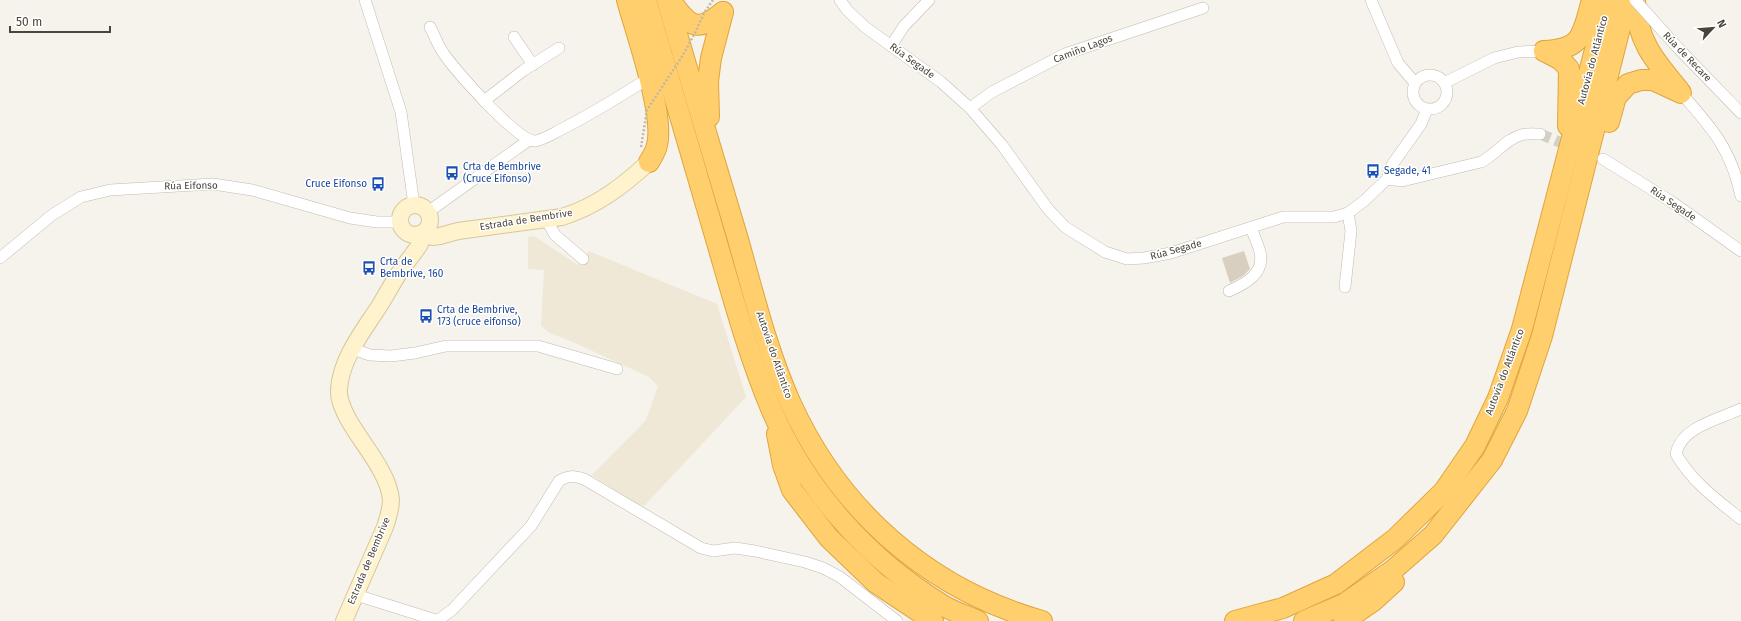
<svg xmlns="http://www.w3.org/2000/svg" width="1741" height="621" font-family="'Fira Sans',sans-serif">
<rect width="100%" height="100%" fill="#f6f3ec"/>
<!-- education -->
<path fill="#efe8d6" d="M534 236 578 265 589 251 717 304 746 397 644 506 636 504 592 475 646 420 658 386 649 377 573 342 550 333 541 326 544 270 528 269V237Z"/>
<!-- building -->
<path fill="#d8cfc1" d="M1244 251 1250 269 1243 276 1230 283 1222 258Z"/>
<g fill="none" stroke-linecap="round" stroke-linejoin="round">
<!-- street-tunnel -->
<path stroke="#d4d0c8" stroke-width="11" stroke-dasharray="11 5.5" stroke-linecap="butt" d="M1540 134 1574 148"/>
<defs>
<g id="street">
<path d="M365 0 401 112 414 205"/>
<path d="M840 0 847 10 865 27 941 82 970 108 1002 145 1048 209 1065 227 1105 252 1127 259 1144 258 1171 253 1283 217H1334L1348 213 1364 201 1387 179 1392 165 1421 124 1427 109"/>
<path d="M1371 0 1398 63 1415 83"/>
<path d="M430 27C435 36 438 46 444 54 455 70 518 142 535 141 543 140 552 134 560 130 592 114 619 97 649 78"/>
<path d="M514 37 533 65"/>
<path d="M891 46 904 26 929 0"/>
<path d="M1678 48 1741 113"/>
<circle cx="1430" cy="92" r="17"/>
<path d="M1444 83 1494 58 1518 52 1544 51"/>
<path d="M1681 93C1712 128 1731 149 1741 196"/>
<path d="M484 101 524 70 559 48"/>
<path d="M970 108 992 92 1065 54 1203 8"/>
<path d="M1603 159 1672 202 1741 251"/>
<path d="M1387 179 1402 181 1481 162C1495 155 1506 139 1521 135 1526 133 1534 134 1540 134"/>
<path d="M428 212 529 140"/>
<path d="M546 219 555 235 583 259"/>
<path d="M0 258 52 215 81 197 110 190 213 184 252 190 350 218 377 222H400"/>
<path d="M1345 287 1351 231 1348 213"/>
<path d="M1229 291C1245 284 1265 274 1260 252 1258 244 1254 236 1251 228"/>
<path d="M353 349 370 355 391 356 415 353 446 346H538L617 369"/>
<path d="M1741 409C1719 419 1681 427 1676 454 1692 482 1717 500 1741 519"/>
<path d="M356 595 439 621"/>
<path d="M437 621 452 610 531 526 559 481C568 475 574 476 584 479L701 548 713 551 735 548 755 551 805 562 823 568 840 577 897 621"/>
</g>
<g id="secondary">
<circle cx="415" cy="220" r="15"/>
<path d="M423 233 432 237 440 236 458 231 562 217C597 206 623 186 649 162"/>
<path d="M344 621 385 527C388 518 391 509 391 500 389 472 360 442 347 417 343 409 338 399 339 389 341 358 364 330 380 305 388 292 395 278 404 266 409 259 415 252 420 244L419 234"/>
</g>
<g id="highway">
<path d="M627 0C636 33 665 115 657 145 656 151 652 157 649 162"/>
<path d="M646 0C668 76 691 153 713 229 731 290 747 352 772 411 807 492 869 560 944 606 954 612 967 616 978 621"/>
<path d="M667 0C690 79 713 157 737 236 753 292 767 351 791 404 840 511 928 589 1042 621"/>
<path d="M670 0C689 26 696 34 723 12"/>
<path d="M1635 0C1637 41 1654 60 1679 90"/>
<path d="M1544 51 1561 60 1569 69 1568 126"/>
<path d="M1544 51C1584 49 1582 34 1592 0"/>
<path d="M709 117 708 81 711 58 723 12"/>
<path d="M1609 122 1616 97 1628 84 1641 80H1653L1681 93"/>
<path d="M777 434 783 465 792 490 829 538 876 583 933 621"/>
<path d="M1235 621 1283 608 1336 584 1395 539 1444 491 1475 446 1498 398 1522 329 1608 0"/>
<path d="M1304 621 1344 604 1393 570 1433 535 1492 460 1517 411 1542 336 1627 0"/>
<path d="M1344 621 1372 602 1394 582"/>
</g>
</defs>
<!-- street casing -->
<use href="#street" stroke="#c2bbae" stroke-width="12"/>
<!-- secondary casing -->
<use href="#secondary" stroke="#d6c79b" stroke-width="18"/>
<!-- highway casing -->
<use href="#highway" stroke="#e0a43c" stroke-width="22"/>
<!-- street -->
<use href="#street" stroke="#fff" stroke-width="11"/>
<!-- secondary -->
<use href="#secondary" stroke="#fff3cd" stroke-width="16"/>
<!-- highway -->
<use href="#highway" stroke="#ffcf6e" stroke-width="20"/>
<defs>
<path id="street-bridge" d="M1635 0 1678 48"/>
</defs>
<!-- street-bridge casing -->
<use href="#street-bridge" stroke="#c2bbae" stroke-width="12" stroke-linecap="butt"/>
<!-- path-bridge -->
<path stroke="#c4b79f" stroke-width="2.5" stroke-dasharray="2 2" stroke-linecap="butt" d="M641 147 647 110 683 55 695 33 704 13 713 0"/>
<!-- street-bridge -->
<use href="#street-bridge" stroke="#fff" stroke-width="11"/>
</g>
<!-- icons -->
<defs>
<symbol id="bus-bare" viewBox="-9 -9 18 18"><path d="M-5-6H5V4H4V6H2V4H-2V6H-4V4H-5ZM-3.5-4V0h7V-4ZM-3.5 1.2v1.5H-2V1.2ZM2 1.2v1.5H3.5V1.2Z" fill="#1a4fb4" stroke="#fff" stroke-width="2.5" paint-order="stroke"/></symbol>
</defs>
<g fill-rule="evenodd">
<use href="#bus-bare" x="1363" y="161" width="20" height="20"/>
<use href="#bus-bare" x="442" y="163" width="20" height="20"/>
<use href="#bus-bare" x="368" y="174" width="20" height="20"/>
<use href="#bus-bare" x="359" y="258" width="20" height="20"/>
<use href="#bus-bare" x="416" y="306" width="20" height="20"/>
</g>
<g text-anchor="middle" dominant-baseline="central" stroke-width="3" stroke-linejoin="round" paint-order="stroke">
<!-- street labels -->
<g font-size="10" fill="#4b4439" stroke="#fff">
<text transform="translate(1083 49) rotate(-21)">Camiño Lagos</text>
<text transform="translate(1687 57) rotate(46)">Rúa de Recare</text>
<text transform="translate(1593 60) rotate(-75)">Autovía do Atlántico</text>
<text transform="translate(912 61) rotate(36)">Rúa Segade</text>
<text transform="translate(191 186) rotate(-1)">Rúa Eifonso</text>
<text transform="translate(1673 204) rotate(34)">Rúa Segade</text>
<text transform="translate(526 220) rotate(-9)">Estrada de Bembrive</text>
<text transform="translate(1176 250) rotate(-15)">Rúa Segade</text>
<text transform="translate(774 355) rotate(71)">Autovía do Atlántico</text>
<text transform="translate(1505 372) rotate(-69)">Autovía do Atlántico</text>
<text transform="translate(369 561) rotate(-67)">Estrada de Bembrive</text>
</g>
<!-- transit labels -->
<g font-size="10" fill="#164399" stroke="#fff" text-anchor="start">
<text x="463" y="167">Crta de Bembrive<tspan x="463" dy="12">(Cruce Eifonso)</tspan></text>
<text x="1384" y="171">Segade, 41</text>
<text x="367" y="184" text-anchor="end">Cruce Eifonso</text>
<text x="380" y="262">Crta de<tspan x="380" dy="12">Bembrive, 160</tspan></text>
<text x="437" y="310">Crta de Bembrive,<tspan x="437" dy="12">173 (cruce eifonso)</tspan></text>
</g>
</g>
<!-- north arrow -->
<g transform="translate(1713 28) rotate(64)" stroke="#ffffff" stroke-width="3" paint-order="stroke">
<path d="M0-3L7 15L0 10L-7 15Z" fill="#4b4439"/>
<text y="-6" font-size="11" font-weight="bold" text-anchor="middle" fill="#4b4439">N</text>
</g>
<!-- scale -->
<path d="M10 26v6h100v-6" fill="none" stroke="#4b4439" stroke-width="2"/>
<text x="16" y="26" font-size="12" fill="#4b4439" stroke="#ffffff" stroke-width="3" paint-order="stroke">50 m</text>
</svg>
